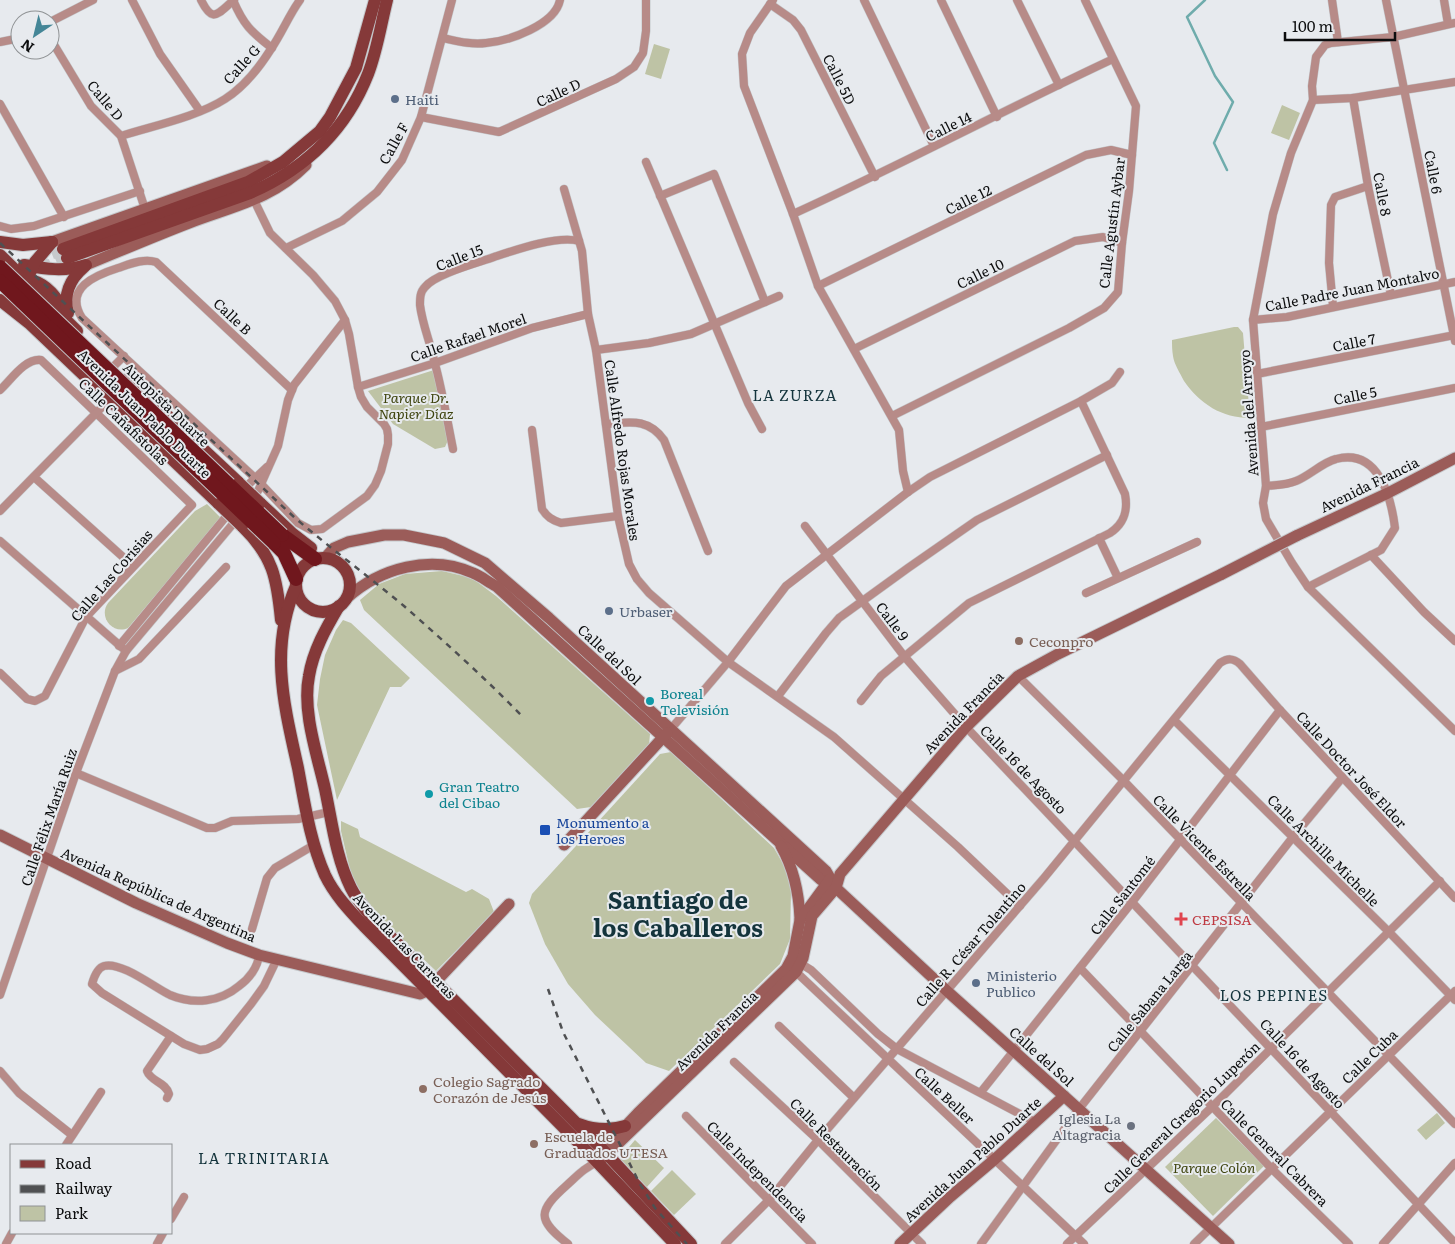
<svg xmlns="http://www.w3.org/2000/svg" width="1455" height="1244" font-family="Literata,serif">
<rect width="100%" height="100%" fill="#e7eaee"/>
<!-- green -->
<g fill="#bec3a5">
<path d="M654 44 670 49 661 79 645 74Z"/>
<path d="M1282 105 1300 113 1289 140 1271 133Z"/>
<path d="M1234 327H1238L1243 333 1250 418C1222 418 1200 404 1184 381 1180 373 1174 364 1173 356 1172 350 1172 345 1172 340Z"/>
<path d="M434 370 452 431 445 447 435 449 393 424 368 391Z"/>
<path d="M207 504 221 518 128 628C113 635 98 617 108 603L195 511Z"/>
<path d="M442 571 472 578 496 596 650 734 649 745 591 807 577 809 364 610 360 600 379 584 405 574Z"/>
<path d="M343 620 351 623 410 678 401 687H390L337 800 317 705 320 679 325 655 336 630Z"/>
<path d="M671 752 774 848 786 869 791 891 790 939 780 964 669 1071 646 1063 595 1015 568 984 545 944 529 903 532 894 660 754Z"/>
<path d="M341 821 358 829 360 837 466 892 472 889 489 899 494 912 436 971 377 915 361 893 351 874 341 831Z"/>
<path d="M1437 1113 1445 1123 1426 1140 1417 1130Z"/>
<path d="M1216 1118 1264 1166 1213 1216 1165 1167Z"/>
<path d="M635 1140 664 1168 646 1188 618 1160Z"/>
<path d="M672 1170 696 1194 674 1215 651 1191Z"/>
</g>
<g fill="none" stroke-linecap="round" stroke-linejoin="round">
<!-- stream -->
<path stroke="#6facac" stroke-width="2.5" d="M1205 0 1187 17 1215 76 1233 102 1214 143 1227 170"/>
<!-- primary-tunnel -->
<g stroke="#c6c9cc" stroke-width="12" stroke-dasharray="12 6" stroke-linecap="butt">
<path d="M35 260 63 249"/>
<path d="M40 269 67 258"/>
</g>
<defs>
<g id="street">
<path d="M132 0 160 54 200 111"/>
<path d="M201 0C213 24 217 14 234 0"/>
<path d="M233 0C243 24 251 32 272 48"/>
<path d="M773 0 750 33 742 54 744 86 793 214 818 286 899 430 903 471 908 492"/>
<path d="M864 0 934 146"/>
<path d="M941 0 997 117"/>
<path d="M1017 0 1059 85"/>
<path d="M1332 0 1338 42"/>
<path d="M1386 0 1455 341"/>
<path d="M1444 0 1448 24"/>
<path d="M770 4 793 20 801 30 875 177"/>
<path d="M50 22 93 0"/>
<path d="M1455 23 1393 37 1331 43 1325 45 1316 57 1312 86 1313 100 1291 153 1273 214 1253 320 1266 486 1263 503 1266 519 1292 563 1308 587 1455 731"/>
<path d="M50 38 91 106 121 136 145 209"/>
<path d="M443 38C457 41 471 45 486 43 509 41 555 25 560 0"/>
<path d="M0 42 20 38"/>
<path d="M1353 98 1368 186 1391 295"/>
<path d="M1313 100 1353 98 1455 82"/>
<path d="M0 104 64 217"/>
<path d="M421 117 499 132 616 79 634 67 643 53 646 31V0"/>
<path d="M121 136C152 126 197 117 225 99 244 87 259 68 271 49 282 33 289 15 300 0"/>
<path d="M646 162 748 403 762 429"/>
<path d="M564 189 582 251 588 314 596 350 618 516 629 564 637 579 649 593 728 662 834 737 958 847 1020 906"/>
<path d="M660 196 714 174 765 302"/>
<path d="M254 200 270 233 313 275 335 301 345 320 349 334 358 387 361 397 367 407 384 424 387 429 388 435V444L381 471 375 485 367 496 322 529 311 530 298 523 262 485"/>
<path d="M793 214C901 165 1006 109 1113 59"/>
<path d="M0 226 11 229 34 226 140 191"/>
<path d="M286 248 342 221 377 192 402 160 421 117 452 0"/>
<path d="M818 286 1086 155 1111 150 1132 155"/>
<path d="M1333 306 1329 263 1331 205 1335 197 1368 186"/>
<path d="M1253 320 1287 317 1455 282"/>
<path d="M854 349 1075 241 1103 237 1122 243"/>
<path d="M596 350 649 343 691 334 779 296"/>
<path d="M114 366 124 356"/>
<path d="M1257 374 1455 335"/>
<path d="M358 387 435 363 532 328 588 314"/>
<path d="M0 390C11 380 25 358 41 360L192 505 86 617 45 696 35 701 27 699 0 673"/>
<path d="M892 416 1069 328 1104 308 1118 292 1122 243 1129 191 1136 106 1085 0"/>
<path d="M606 424C631 422 648 418 664 440L708 551"/>
<path d="M1261 427 1455 388"/>
<path d="M532 430 542 509C547 517 552 520 561 523L618 516"/>
<path d="M453 449C447 419 442 389 434 360 430 342 422 323 420 305 420 298 420 292 425 287 435 274 477 263 494 257 515 250 558 235 579 241"/>
<path d="M34 477 133 566"/>
<path d="M255 478 82 318C63 288 96 275 118 268 130 264 144 258 156 262L292 390"/>
<path d="M250 483 267 467"/>
<path d="M1266 486C1276 485 1287 485 1296 481 1309 476 1323 462 1336 459 1378 448 1391 496 1395 528L1381 550 1308 587"/>
<path d="M258 491 278 446 288 400 294 385 345 320"/>
<path d="M0 511 109 400"/>
<path d="M805 526 904 656 966 727 1455 1243"/>
<path d="M1099 538 1118 578"/>
<path d="M0 541 126 651"/>
<path d="M1371 555 1424 612 1455 641"/>
<path d="M1086 593 1197 542"/>
<path d="M119 646 224 519"/>
<path d="M115 671 139 659 226 567"/>
<path d="M1018 676 1123 780 1455 1124"/>
<path d="M778 696 826 633 839 618 908 568 977 520 1107 455"/>
<path d="M861 701 881 676 969 603 1110 533C1125 523 1128 510 1125 494L1081 401"/>
<path d="M1174 720 1389 932 1455 1000"/>
<path d="M670 730 728 662 786 586 908 492 930 477 1081 401 1112 383 1120 372"/>
<path d="M76 773 207 828H215L232 821 298 819 329 812"/>
<path d="M252 929 267 878 275 868 314 845"/>
<path d="M259 955C258 967 249 979 239 986 220 1002 194 1005 170 995 155 988 121 961 104 966 97 968 94 977 92 984L102 993 184 1044 200 1050 207 1049 218 1044 223 1039 251 1004 264 986 277 959"/>
<path d="M798 962 811 970 878 1034 897 1049 1035 1122"/>
<path d="M1080 968 1272 1169 1349 1244"/>
<path d="M794 970 1084 1244"/>
<path d="M0 995 76 773 115 671 126 651 232 525"/>
<path d="M779 1026 854 1098"/>
<path d="M734 1062 818 1140 922 1244"/>
<path d="M0 1071 19 1093 72 1135"/>
<path d="M981 1092 1133 901 1280 710"/>
<path d="M167 1098 169 1094C166 1082 151 1082 147 1071L171 1036"/>
<path d="M686 1116 812 1244"/>
<path d="M66 1145 101 1092"/>
<path d="M171 1219 184 1197"/>
<path d="M6 1244 12 1233"/>
<path d="M157 1244 163 1233"/>
<path d="M568 1244C536 1219 538 1211 567 1185 577 1176 585 1167 598 1162"/>
<path d="M725 1244 769 1200 818 1140 1044 878 1220 663C1228 658 1233 658 1240 664L1280 710 1455 898"/>
<path d="M981 1244 1079 1109 1293 837 1342 778"/>
<path d="M1067 1244 1213 1106 1440 881"/>
<path d="M1194 1244 1455 991"/>
<path d="M1383 1244 1455 1163"/>
</g>
<g id="secondary">
<path d="M52 242 267 166"/>
<path d="M86 265C120 251 155 236 189 223 233 206 271 200 306 165"/>
<path d="M1296 536 1388 493 1455 458"/>
<path d="M325 558 334 548 348 542 384 535H404L444 543 485 563 549 618 826 871 836 888 947 991 1229 1244"/>
<path d="M347 598C380 568 431 554 473 573 481 576 488 582 496 586L820 879 827 884 836 888"/>
<path d="M0 835 136 903 227 943 259 955 420 994 427 991 509 904"/>
<path d="M564 845 667 733"/>
<path d="M781 846C794 869 799 893 800 919"/>
<path d="M600 1153 638 1113 786 969 793 956 800 920 830 879"/>
<path d="M601 1160 796 972 803 958 812 916 836 888 840 874 966 727 1018 676 1058 654 1222 574"/>
<path d="M900 1244 950 1197 995 1159 1064 1096"/>
</g>
<g id="primary">
<path d="M0 242 23 245 52 242"/>
<path d="M63 249 248 182 283 162 320 131 330 117 356 68 375 0"/>
<path d="M0 255 77 331"/>
<path d="M67 258 250 193C305 169 346 130 368 74 377 51 381 24 387 0"/>
<path d="M24 265C46 269 64 272 86 265"/>
<path d="M31 280C48 285 56 297 65 311"/>
<path d="M24 286 35 262 52 242"/>
<path d="M0 300 29 323 219 504"/>
<path d="M68 313C63 295 70 279 84 267"/>
<path d="M128 379 239 483"/>
<path d="M260 503 293 534 311 548"/>
<path d="M242 526C273 556 277 578 281 620"/>
<circle cx="323" cy="585" r="27"/>
<path d="M296 586C269 648 284 705 298 768 305 805 310 841 325 875 334 894 349 910 364 926L580 1144 675 1244"/>
<path d="M339 606C326 628 313 651 309 676 302 711 317 754 325 789 332 822 336 858 351 888 357 900 365 909 373 919L603 1150 691 1244"/>
<path d="M579 1124C595 1130 609 1131 625 1126"/>
</g>
<g id="highway">
<path d="M282 535 315 559"/>
<path d="M274 543 284 553 296 579"/>
</g>
</defs>
<!-- street casing -->
<use href="#street" stroke="#c4c7ca" stroke-width="9"/>
<!-- secondary casing -->
<use href="#secondary" stroke="#c4c7ca" stroke-width="13"/>
<!-- primary casing -->
<use href="#primary" stroke="#c4c7ca" stroke-width="14"/>
<!-- highway casing -->
<use href="#highway" stroke="#c4c7ca" stroke-width="16"/>
<!-- street -->
<use href="#street" stroke="#b78b88" stroke-width="8"/>
<!-- secondary -->
<use href="#secondary" stroke="#9b5c59" stroke-width="11"/>
<!-- primary -->
<use href="#primary" stroke="#853939" stroke-width="12"/>
<!-- highway -->
<use href="#highway" stroke="#70171d" stroke-width="14"/>
<!-- rail -->
<g stroke="#4f5052" stroke-width="2.5" stroke-dasharray="6 6" stroke-linecap="butt">
<path d="M0 243 294 517C330 548 368 576 404 606 445 642 486 679 524 718"/>
<path d="M548 989 563 1032 640 1184 655 1208 687 1244"/>
</g>
<defs>
<path id="secondary-bridge" d="M1222 574 1296 536"/>
<g id="primary-bridge">
<path d="M239 483 260 503"/>
<path d="M219 504 242 526"/>
</g>
<g id="highway-bridge">
<path d="M0 267 282 535"/>
<path d="M0 281 274 543"/>
</g>
</defs>
<!-- secondary-bridge casing -->
<use href="#secondary-bridge" stroke="#c4c7ca" stroke-width="13" stroke-linecap="butt"/>
<!-- primary-bridge casing -->
<use href="#primary-bridge" stroke="#c4c7ca" stroke-width="14" stroke-linecap="butt"/>
<!-- highway-bridge casing -->
<use href="#highway-bridge" stroke="#c4c7ca" stroke-width="16" stroke-linecap="butt"/>
<!-- secondary-bridge -->
<use href="#secondary-bridge" stroke="#9b5c59" stroke-width="11"/>
<!-- primary-bridge -->
<use href="#primary-bridge" stroke="#853939" stroke-width="12"/>
<!-- highway-bridge -->
<use href="#highway-bridge" stroke="#70171d" stroke-width="14"/>
</g>
<!-- markers -->
<g fill="#5c6f8a" stroke="#e7eaee" stroke-width="2">
<circle cx="395" cy="99" r="5"/>
<circle cx="609" cy="611" r="5"/>
<circle cx="976" cy="983" r="5"/>
</g>
<g fill="#8d6e63" stroke="#e7eaee" stroke-width="2">
<circle cx="1019" cy="641" r="5"/>
<circle cx="423" cy="1089" r="5"/>
<circle cx="534" cy="1144" r="5"/>
</g>
<g fill="#0f9aa8" stroke="#e7eaee" stroke-width="2">
<circle cx="650" cy="701" r="5"/>
<circle cx="429" cy="794" r="5"/>
</g>
<rect fill="#1a4fb4" stroke="#e7eaee" stroke-width="2" x="539" y="824" width="12" height="12" rx="2.5"/>
<path fill="#e0444e" stroke="#e7eaee" stroke-width="2" d="M1178.5 911.5h5v5h5v5h-5v5h-5v-5h-5v-5h5z"/>
<circle fill="#6b7280" stroke="#e7eaee" stroke-width="2" cx="1131" cy="1126" r="5"/>
<g text-anchor="middle" dominant-baseline="central" stroke-width="4" stroke-linejoin="round" paint-order="stroke">
<!-- street labels -->
<g font-size="14" fill="#0c0d0e" stroke="#e7eaee">
<text transform="translate(241 64) rotate(-48)">Calle G</text>
<text transform="translate(840 79) rotate(63)">Calle 5D</text>
<text transform="translate(558 92) rotate(-25)">Calle D</text>
<text transform="translate(106 100) rotate(50)">Calle D</text>
<text transform="translate(948 126) rotate(-26)">Calle 14</text>
<text transform="translate(393 143) rotate(-61)">Calle F</text>
<text transform="translate(1434 172) rotate(79)">Calle 6</text>
<text transform="translate(1383 194) rotate(79)">Calle 8</text>
<text transform="translate(968 199) rotate(-26)">Calle 12</text>
<text transform="translate(1111 223) rotate(-83)">Calle Agustín Aybar</text>
<text transform="translate(459 257) rotate(-21)">Calle 15</text>
<text transform="translate(980 273) rotate(-26)">Calle 10</text>
<text transform="translate(1352 289) rotate(-11)">Calle Padre Juan Montalvo</text>
<text transform="translate(233 316) rotate(43)">Calle B</text>
<text transform="translate(468 337) rotate(-19)">Calle Rafael Morel</text>
<text transform="translate(1354 342) rotate(-11)">Calle 7</text>
<text transform="translate(1355 395) rotate(-11)">Calle 5</text>
<text transform="translate(167 404) rotate(44)">Autopista Duarte</text>
<text transform="translate(145 413) rotate(44)">Avenida Juan Pablo Duarte</text>
<text transform="translate(1248 413) rotate(-94)">Avenida del Arroyo</text>
<text transform="translate(124 421) rotate(44)">Calle Cañafistolas</text>
<text transform="translate(623 450) rotate(82)">Calle Alfredo Rojas Morales</text>
<text transform="translate(1369 484) rotate(-26)">Avenida Francia</text>
<text transform="translate(111 575) rotate(-49)">Calle Las Corisias</text>
<text transform="translate(893 621) rotate(53)">Calle 9</text>
<text transform="translate(610 654) rotate(43)">Calle del Sol</text>
<text transform="translate(963 712) rotate(-46)">Avenida Francia</text>
<text transform="translate(1024 769) rotate(46)">Calle 16 de Agosto</text>
<text transform="translate(1352 769) rotate(47)">Calle Doctor José Eldor</text>
<text transform="translate(48 817) rotate(-71)">Calle Félix María Ruiz</text>
<text transform="translate(1205 847) rotate(46)">Calle Vicente Estrella</text>
<text transform="translate(1324 850) rotate(45)">Calle Archille Michelle</text>
<text transform="translate(159 894) rotate(24)">Avenida República de Argentina</text>
<text transform="translate(1122 895) rotate(-52)">Calle Santomé</text>
<text transform="translate(970 944) rotate(-49)">Calle R. César Tolentino</text>
<text transform="translate(405 945) rotate(46)">Avenida Las Carreras</text>
<text transform="translate(1149 1001) rotate(-51)">Calle Sabana Larga</text>
<text transform="translate(716 1030) rotate(-44)">Avenida Francia</text>
<text transform="translate(1042 1056) rotate(42)">Calle del Sol</text>
<text transform="translate(1369 1056) rotate(-44)">Calle Cuba</text>
<text transform="translate(1303 1063) rotate(47)">Calle 16 de Agosto</text>
<text transform="translate(945 1095) rotate(43)">Calle Beller</text>
<text transform="translate(1181 1117) rotate(-44)">Calle General Gregorio Luperón</text>
<text transform="translate(837 1144) rotate(45)">Calle Restauración</text>
<text transform="translate(1275 1152) rotate(45)">Calle General Cabrera</text>
<text transform="translate(972 1159) rotate(-42)">Avenida Juan Pablo Duarte</text>
<text transform="translate(758 1171) rotate(45)">Calle Independencia</text>
</g>
<!-- service labels -->
<g font-size="14" fill="#4e5e75" stroke="#e7eaee" text-anchor="start">
<text x="405" y="99">Haiti</text>
<text x="619" y="611">Urbaser</text>
<text x="986" y="975">Ministerio<tspan x="986" dy="16">Publico</tspan></text>
</g>
<!-- park labels -->
<g font-size="14" font-style="italic" fill="#3e440e" stroke="#e7eaee">
<text x="416" y="397">Parque Dr.<tspan x="416" dy="16">Napier Díaz</tspan></text>
<text x="1214" y="1167">Parque Colón</text>
</g>
<!-- education labels -->
<g font-size="14" fill="#785e54" stroke="#e7eaee" text-anchor="start">
<text x="1029" y="641">Ceconpro</text>
<text x="433" y="1081">Colegio Sagrado<tspan x="433" dy="16">Corazón de Jesús</tspan></text>
<text x="544" y="1136">Escuela de<tspan x="544" dy="16">Graduados UTESA</tspan></text>
</g>
<!-- culture labels -->
<g font-size="14" fill="#0d838f" stroke="#e7eaee" text-anchor="start">
<text x="660" y="693">Boreal<tspan x="660" dy="16">Televisión</tspan></text>
<text x="439" y="786">Gran Teatro<tspan x="439" dy="16">del Cibao</tspan></text>
</g>
<!-- transit labels -->
<g font-size="14" fill="#164399" stroke="#e7eaee" text-anchor="start">
<text x="556" y="822">Monumento a<tspan x="556" dy="16">los Heroes</tspan></text>
</g>
<!-- health labels -->
<g font-size="14" fill="#be3a42" stroke="#e7eaee" text-anchor="start">
<text x="1192" y="919">CEPSISA</text>
</g>
<!-- worship labels -->
<g font-size="14" fill="#5b616d" stroke="#e7eaee" text-anchor="end">
<text x="1121" y="1118">Iglesia La<tspan x="1121" dy="16">Altagracia</tspan></text>
</g>
<!-- neighbourhood labels -->
<g font-size="15" letter-spacing="1" fill="#14343c" stroke="#e7eaee">
<text x="795" y="394">LA ZURZA</text>
<text x="1274" y="994">LOS PEPINES</text>
<text x="264" y="1157">LA TRINITARIA</text>
</g>
<!-- town labels -->
<g font-size="24" font-weight="bold" fill="#14343c" stroke="#e7eaee">
<text x="678" y="898">Santiago de<tspan x="678" dy="28">los Caballeros</tspan></text>
</g>
</g>
<!-- legend -->
<rect x="10" y="1144" width="162" height="90" fill="#e7eaee" stroke="#8f9294"/>
<rect x="20" y="1160" width="25" height="8" fill="#853939" stroke="#8f9294"/>
<text x="55" y="1169" font-size="15" fill="#0c0d0e">Road</text>
<rect x="20" y="1185" width="25" height="8" fill="#4f5052" stroke="#8f9294"/>
<text x="55" y="1194" font-size="15" fill="#0c0d0e">Railway</text>
<rect x="20" y="1206" width="25" height="15" fill="#bec3a5" stroke="#8f9294"/>
<text x="55" y="1219" font-size="15" fill="#0c0d0e">Park</text>
<!-- north arrow -->
<g transform="translate(35 35) rotate(215)"><circle r="24" fill="#e7eaee" stroke="#8f9294"/>
<path d="M0-4L9 19L0 12L-9 19Z" fill="#448697"/>
<text y="-8" font-size="14" font-weight="bold" text-anchor="middle" fill="#0c0d0e">N</text>
</g>
<!-- scale -->
<path d="M1285 32v8h110v-8" fill="none" stroke="#0c0d0e" stroke-width="2.5"/>
<text x="1292" y="32" font-size="15" fill="#0c0d0e" stroke="#e7eaee" stroke-width="4" paint-order="stroke">100 m</text>
</svg>
